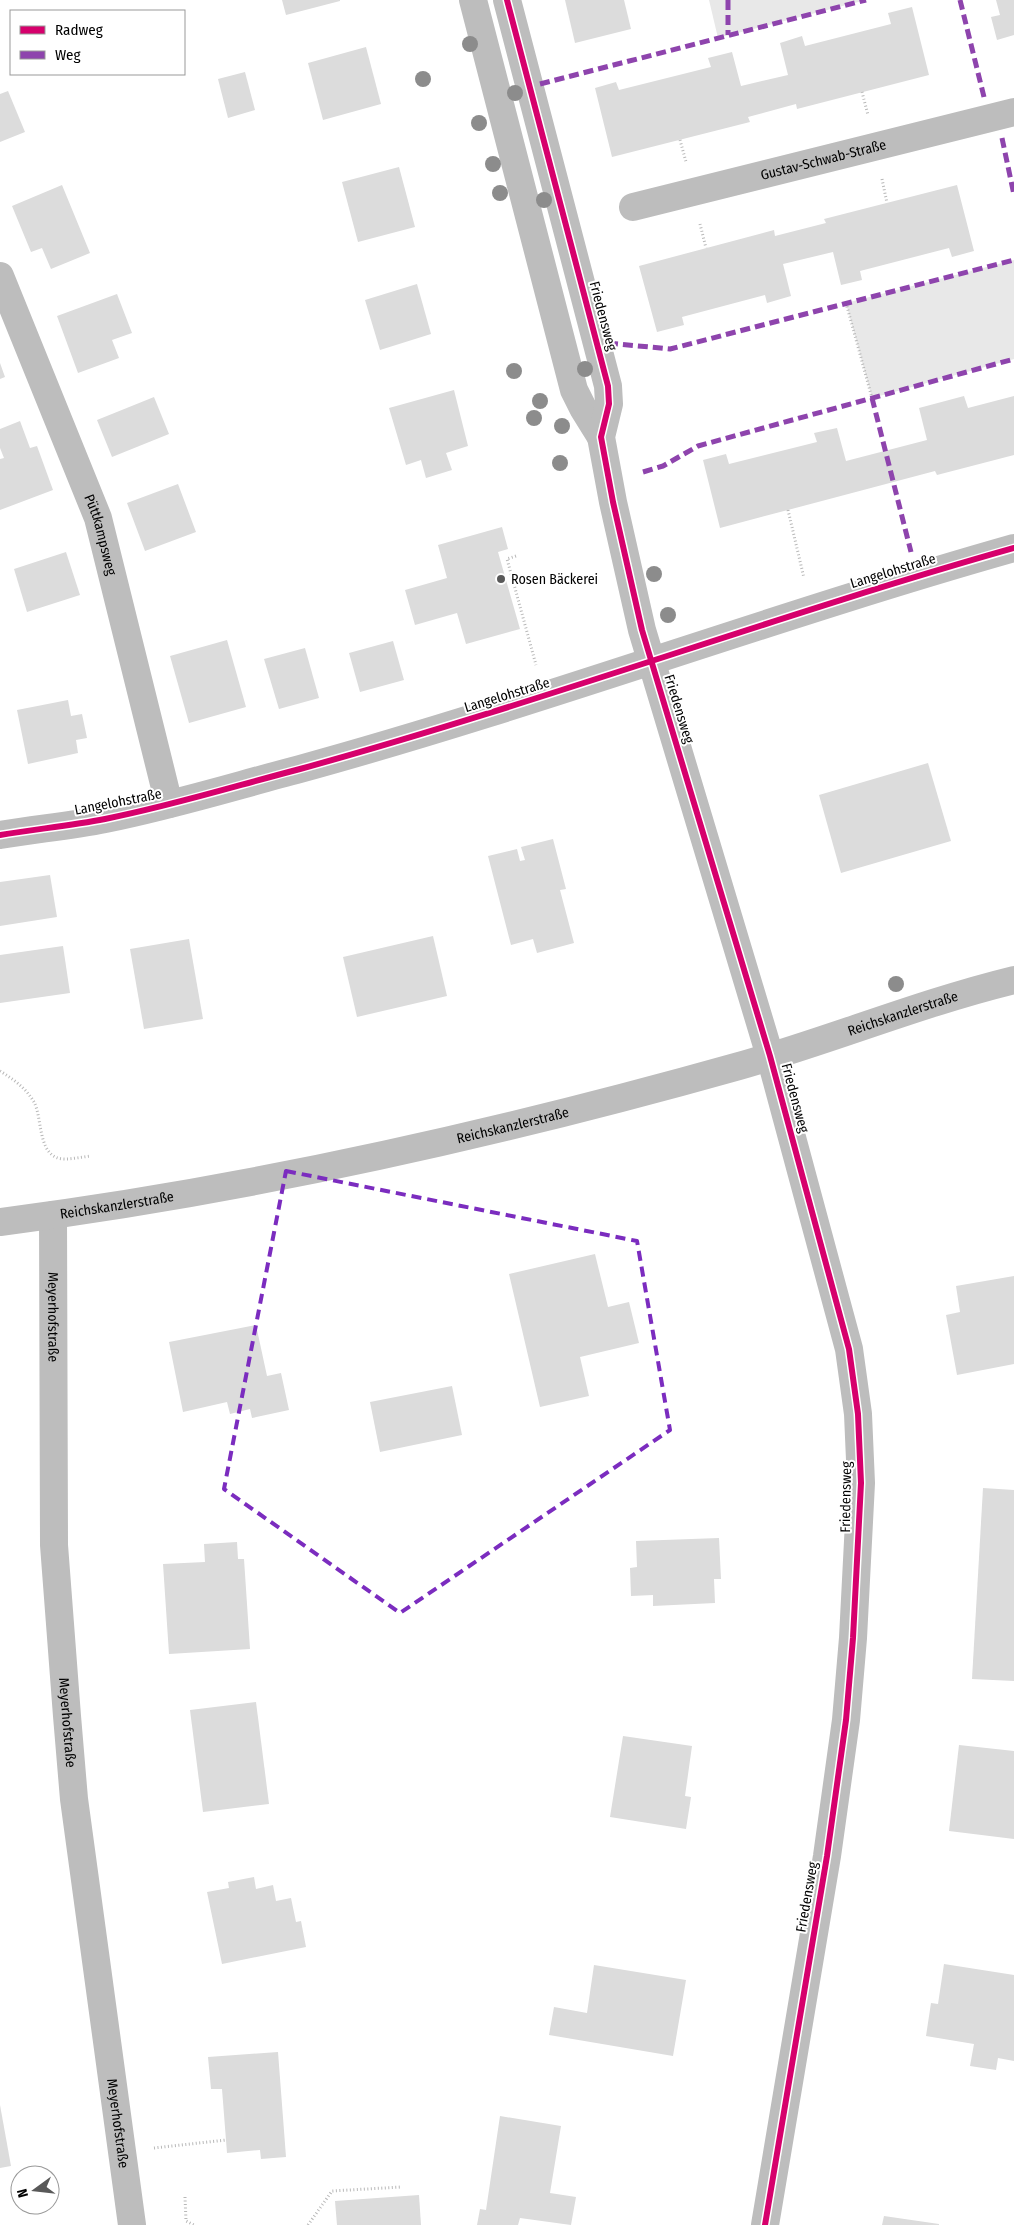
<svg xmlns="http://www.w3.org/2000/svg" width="1014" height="2225" font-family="'Fira Sans Condensed',sans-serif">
<rect width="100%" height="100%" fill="#fff"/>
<!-- green -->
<g fill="#e8e8e8">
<path d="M709 0H866L718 38Z"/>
<path d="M1014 260V359L872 398 846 303Z"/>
</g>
<!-- building -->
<g fill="#dcdcdc">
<path d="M282 0H340V1L286 15Z"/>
<path d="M565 0H624L631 29 575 43Z"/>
<path d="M996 0H1014V35L997 40 991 17 1000 15Z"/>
<path d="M912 7 929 75 797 109 796 104 748 117 750 122 612 157 595 88 616 82 619 90 711 67 708 58 732 52 741 86 788 75 780 43 802 36 805 46 891 24 888 13Z"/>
<path d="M366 47 381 104 323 120 308 63Z"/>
<path d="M245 72 255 110 228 118 218 79Z"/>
<path d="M8 91 25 132 0 142V94Z"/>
<path d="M399 167 415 227 358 242 342 182Z"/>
<path d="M62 185 90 253 51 269 42 248 31 252 12 206Z"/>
<path d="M957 185 974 251 952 257 949 248 860 271 862 280 841 285 833 252 783 264 791 296 767 303 765 295 682 317 684 325 657 332 639 266 774 230 775 236 826 223 824 219Z"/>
<path d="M417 284 431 334 380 350 365 300Z"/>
<path d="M117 294 132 333 112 340 119 358 78 373 57 316Z"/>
<path d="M0 363 5 377 0 379Z"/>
<path d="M454 390 468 446 446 453 452 470 426 478 421 460 406 465 389 408Z"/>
<path d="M964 396 968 408 1014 396V455L937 475 935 471 720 528 703 460 726 454 729 464 817 442 814 433 837 428 846 461 927 440 919 408Z"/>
<path d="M154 397 169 434 112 457 97 420Z"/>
<path d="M20 421 30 448 37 446 53 490 0 510V459L4 458 0 448V429Z"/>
<path d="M178 484 196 532 145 551 127 503Z"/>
<path d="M502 527 508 549 498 552 520 629 466 644 457 613 415 625 405 590 447 578 438 545Z"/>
<path d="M66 552 80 595 27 612 14 569Z"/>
<path d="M227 640 246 707 189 723 170 656Z"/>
<path d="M393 641 404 680 360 692 349 653Z"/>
<path d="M305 648 319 698 279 709 264 659Z"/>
<path d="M68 700 71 716 82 714 87 738 76 740 78 753 28 764 17 710Z"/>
<path d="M928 763 951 841 841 873 819 795Z"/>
<path d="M553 839 566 889 560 890 574 943 537 953 533 939 511 945 488 856 517 849 520 861 525 860 521 847Z"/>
<path d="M50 875 57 917 0 926V882Z"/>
<path d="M433 936 447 996 357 1017 343 957Z"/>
<path d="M189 939 203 1019 144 1029 130 949Z"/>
<path d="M63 946 70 993 0 1003V955Z"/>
<path d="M595 1254 608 1307 629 1302 639 1343 580 1357 589 1396 540 1407 509 1274Z"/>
<path d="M1014 1276V1364L957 1375 946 1315 960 1312 956 1286Z"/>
<path d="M256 1325 267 1376 281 1373 289 1410 252 1418 250 1409 230 1414 227 1402 183 1412 169 1342Z"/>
<path d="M452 1386 462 1435 380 1452 370 1402Z"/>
<path d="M983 1488 1014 1490V1681L972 1679Z"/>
<path d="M719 1538 721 1579H714L715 1603 653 1606V1595L631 1596 630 1568 637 1567 636 1541Z"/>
<path d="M237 1542 238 1559H244L250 1649 169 1654 163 1564 205 1562 204 1544Z"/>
<path d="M256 1702 269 1804 203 1812 190 1710Z"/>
<path d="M623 1736 692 1746 685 1796 691 1797 686 1829 610 1817Z"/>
<path d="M959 1745 1014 1751V1839L949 1831Z"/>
<path d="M254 1877 256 1889 273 1885 276 1901 291 1898 296 1922 301 1921 306 1947 222 1964 207 1892 229 1888 228 1882Z"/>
<path d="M944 1964 1014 1975V2061L998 2058 996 2070 970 2066 974 2044 926 2036 931 2003 938 2004Z"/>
<path d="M594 1965 686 1980 673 2056 549 2035 554 2007 587 2013Z"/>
<path d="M278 2052 286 2157 261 2159 260 2150 227 2153 222 2089H211L208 2057Z"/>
<path d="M0 2105 11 2166 0 2168Z"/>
<path d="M500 2116 561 2126 550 2193 576 2197 571 2225 520 2218 518 2225H477L480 2209 486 2210Z"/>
<path d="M419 2195 421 2225H337L335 2201Z"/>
<path d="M884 2216 939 2224V2225H882Z"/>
</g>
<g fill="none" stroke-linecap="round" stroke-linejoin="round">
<!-- path -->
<g stroke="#b8b8b8" stroke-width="3" stroke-dasharray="1 2.5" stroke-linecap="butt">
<path d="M862 92 868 115"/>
<path d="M680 140 686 162"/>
<path d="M882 179 887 203"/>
<path d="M700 224 706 248"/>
<path d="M846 303 872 398"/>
<path d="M788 510 804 578"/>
<path d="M516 556 507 559 536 665"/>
<path d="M0 1071C13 1079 26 1088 34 1102 43 1119 37 1158 64 1159 73 1159 82 1157 91 1156"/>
<path d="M154 2148 226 2140"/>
<path d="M185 2197 186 2221 194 2225"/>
<path d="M308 2225 332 2191 401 2187"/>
</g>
<!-- minor -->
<g stroke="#bdbdbd" stroke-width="28">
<path d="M473 0 574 390 583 408 601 437"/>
<path d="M507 0 608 386 609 404 601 437 613 502 642 630 770 1056 849 1349 858 1414 861 1483 853 1638 846 1720 827 1856 765 2225"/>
<path id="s1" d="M633 207 1014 112"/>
<path id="s2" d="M0 276 98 518 169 804"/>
<path id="s3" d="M53 1215 54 1545 67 1716 74 1799 132 2225"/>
<path id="s4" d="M0 1222C250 1190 497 1134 739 1066 831 1040 920 1003 1014 980"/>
</g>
<!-- tertiary -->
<path stroke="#bdbdbd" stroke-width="28" d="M0 835C35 829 70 826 105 819 171 806 235 786 300 769 540 703 774 616 1014 548"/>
<!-- quiet -->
<g stroke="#8e44ad" stroke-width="5" stroke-dasharray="10 5" stroke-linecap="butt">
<path d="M728 0V35"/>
<path d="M960 0 984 97"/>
<path d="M540 84 866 0"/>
<path d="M1002 138 1014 195"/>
<path d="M608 343 670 349 1014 260"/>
<path d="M872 398 911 552"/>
<path d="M643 472 663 466 698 446 1014 359"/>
</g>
<defs>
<g id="cycleway">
<path d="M507 0 608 386 609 404 601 437 613 502 642 630 770 1056 849 1349 858 1414 861 1483 853 1638 846 1720 827 1856 765 2225"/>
<path d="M0 835C35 829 70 826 105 819 171 806 235 786 300 769 540 703 774 616 1014 548"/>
</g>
</defs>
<!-- cycleway casing -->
<use href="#cycleway" stroke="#fff" stroke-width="9"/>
<!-- cycleway -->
<use href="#cycleway" stroke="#d6006c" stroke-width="6"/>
</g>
<!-- trees -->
<g fill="#8c8c8c">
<circle cx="470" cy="44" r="8"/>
<circle cx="423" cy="79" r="8"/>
<circle cx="515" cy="93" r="8"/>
<circle cx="479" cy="123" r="8"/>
<circle cx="493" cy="164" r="8"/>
<circle cx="500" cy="193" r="8"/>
<circle cx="544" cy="200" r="8"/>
<circle cx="585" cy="369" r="8"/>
<circle cx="514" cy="371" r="8"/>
<circle cx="540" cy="401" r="8"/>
<circle cx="534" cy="418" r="8"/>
<circle cx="562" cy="426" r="8"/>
<circle cx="560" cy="463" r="8"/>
<circle cx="654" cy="574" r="8"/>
<circle cx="668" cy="615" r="8"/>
<circle cx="896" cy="984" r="8"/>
</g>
<!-- marked area -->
<path fill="none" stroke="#7b2cbf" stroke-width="4" stroke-dasharray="10 6" stroke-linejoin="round" d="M286 1171 637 1241 670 1430 400 1613 224 1489Z"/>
<!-- markers -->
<circle fill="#595959" stroke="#fff" stroke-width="2" cx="501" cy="579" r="5"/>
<g text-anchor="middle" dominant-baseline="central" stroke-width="4" stroke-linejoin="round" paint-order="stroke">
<!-- street labels -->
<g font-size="14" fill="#000" stroke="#fff">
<text stroke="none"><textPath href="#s1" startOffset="196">Gustav-Schwab-Straße</textPath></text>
<text transform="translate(603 316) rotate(75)">Friedensweg</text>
<text stroke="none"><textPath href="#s2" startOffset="278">Püttkampsweg</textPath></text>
<text transform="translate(893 571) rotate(-17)">Langelohstraße</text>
<text transform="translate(507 695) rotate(-17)">Langelohstraße</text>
<text transform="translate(679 709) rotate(73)">Friedensweg</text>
<text transform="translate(118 802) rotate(-11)">Langelohstraße</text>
<text stroke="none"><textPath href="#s4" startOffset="928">Reichskanzlerstraße</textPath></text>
<text transform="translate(795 1098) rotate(75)">Friedensweg</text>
<text stroke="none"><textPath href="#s4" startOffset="522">Reichskanzlerstraße</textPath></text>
<text stroke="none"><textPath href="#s4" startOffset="118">Reichskanzlerstraße</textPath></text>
<text stroke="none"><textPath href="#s3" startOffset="102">Meyerhofstraße</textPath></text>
<text transform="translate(846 1497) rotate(-89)">Friedensweg</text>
<text stroke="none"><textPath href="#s3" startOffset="508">Meyerhofstraße</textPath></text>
<text transform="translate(807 1897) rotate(-80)">Friedensweg</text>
<text stroke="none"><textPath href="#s3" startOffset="912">Meyerhofstraße</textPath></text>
</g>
<!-- poi labels -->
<g font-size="14" fill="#000" stroke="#fff" text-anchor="start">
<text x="511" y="579">Rosen Bäckerei</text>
</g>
</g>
<!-- legend -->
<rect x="10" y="10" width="175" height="65" fill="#ffffff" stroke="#999999"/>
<rect x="20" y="26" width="25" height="8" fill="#d6006c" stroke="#999999"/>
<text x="55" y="35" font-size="15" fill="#000000">Radweg</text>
<rect x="20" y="51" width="25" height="8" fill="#8e44ad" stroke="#999999"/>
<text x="55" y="60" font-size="15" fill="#000000">Weg</text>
<!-- north arrow -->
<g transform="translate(35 2190) rotate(255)"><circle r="24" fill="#ffffff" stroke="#999999"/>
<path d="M0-4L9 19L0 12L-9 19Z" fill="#595959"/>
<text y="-8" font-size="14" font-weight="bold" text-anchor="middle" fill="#000000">N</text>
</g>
</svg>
